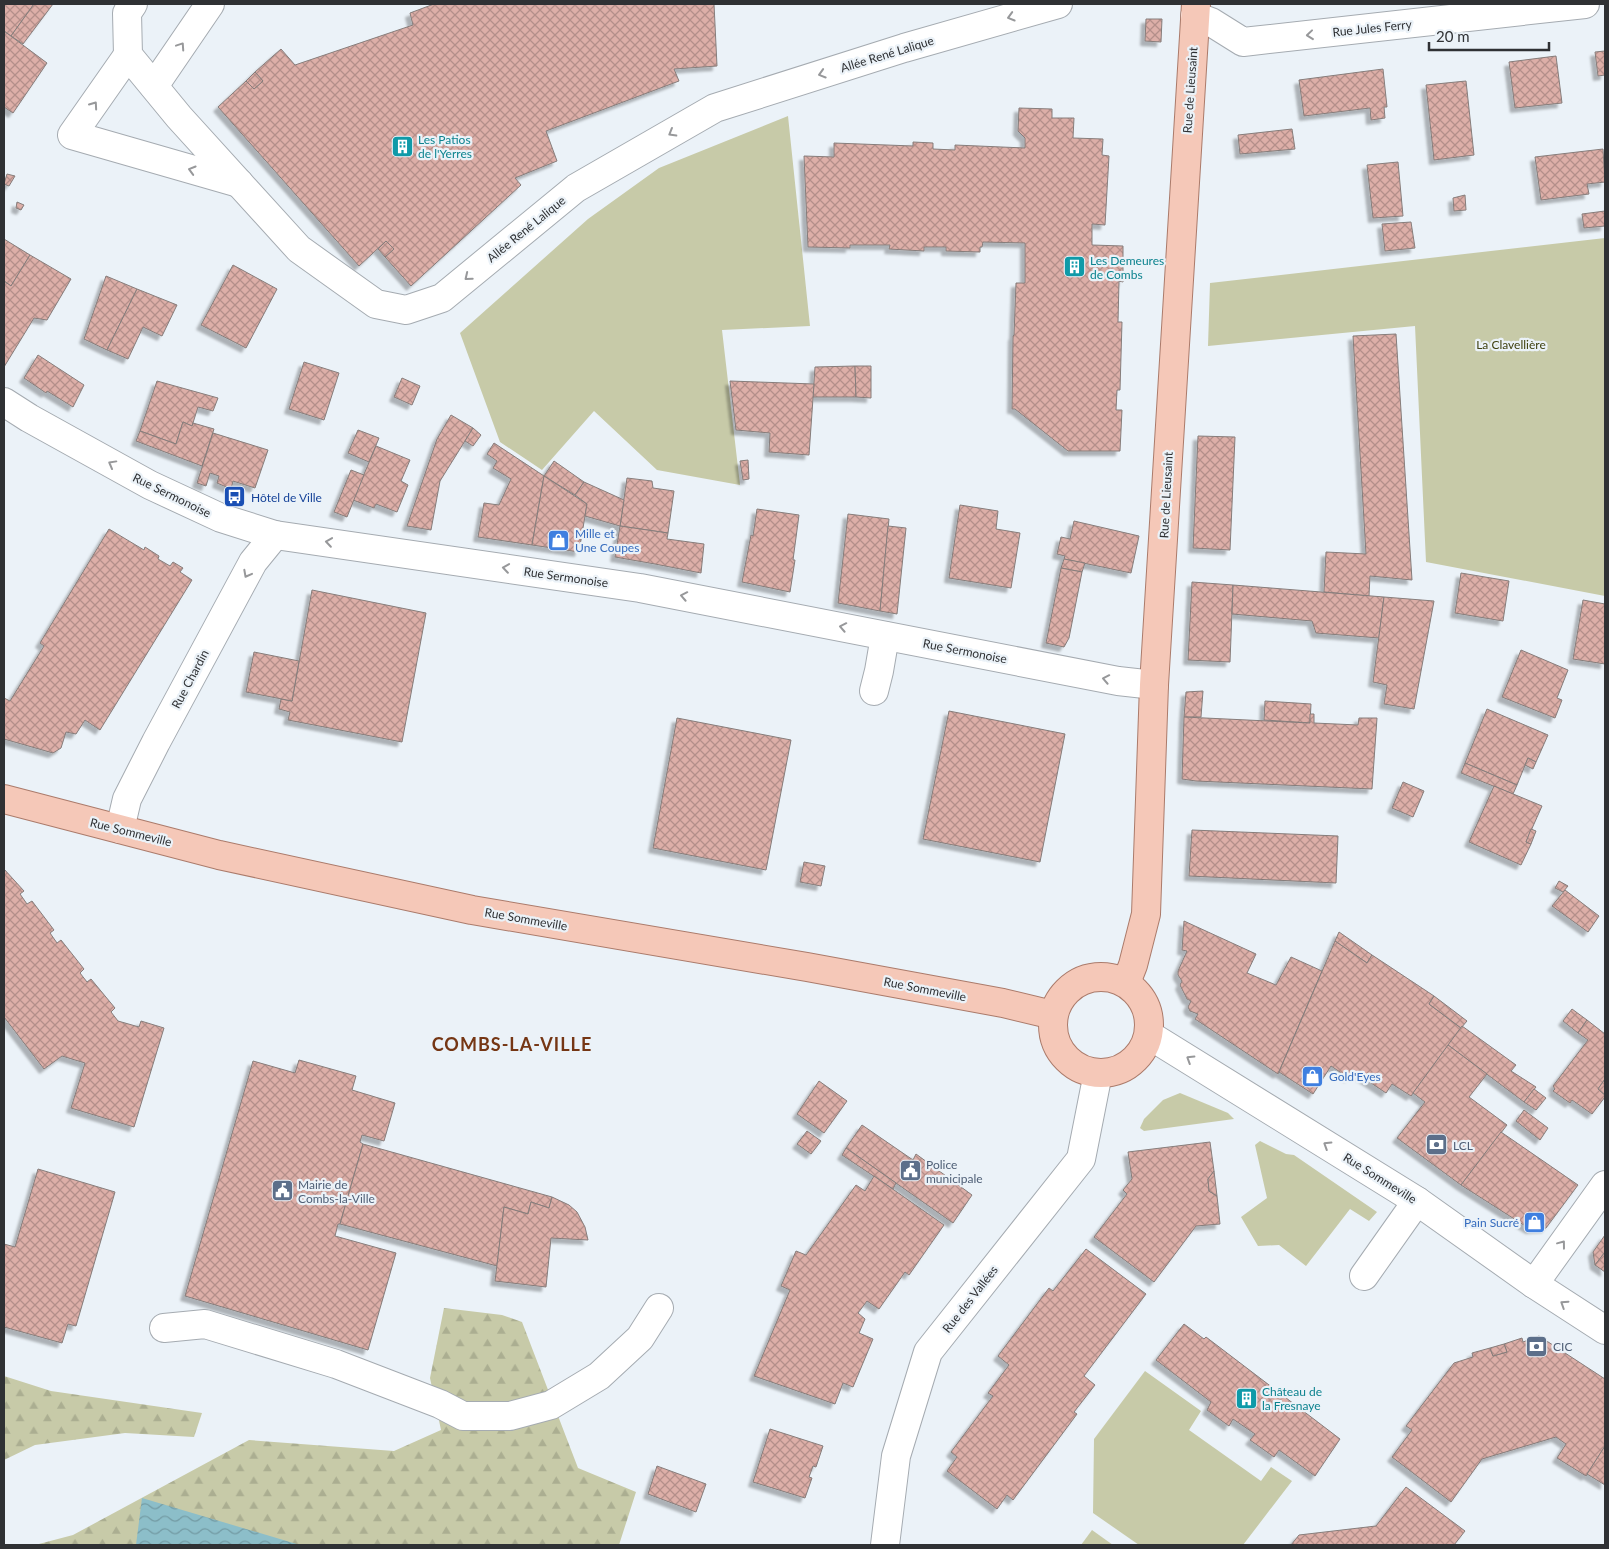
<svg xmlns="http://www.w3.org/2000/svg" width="1609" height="1549" font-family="Lato,sans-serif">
<defs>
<pattern id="forest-firs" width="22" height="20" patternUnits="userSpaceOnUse" patternTransform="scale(1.25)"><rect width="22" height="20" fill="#c7caa8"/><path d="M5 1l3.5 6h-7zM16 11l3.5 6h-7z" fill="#abae91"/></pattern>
<pattern id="water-waves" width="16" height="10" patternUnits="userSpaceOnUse" patternTransform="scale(1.25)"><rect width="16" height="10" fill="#8cbec9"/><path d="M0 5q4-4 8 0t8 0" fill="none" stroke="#739ba4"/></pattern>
<pattern id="building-cross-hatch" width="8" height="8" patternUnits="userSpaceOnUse" patternTransform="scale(1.25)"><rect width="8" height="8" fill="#ddafa8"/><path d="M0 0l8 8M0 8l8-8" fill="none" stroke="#b48f8a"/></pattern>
<filter id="shadow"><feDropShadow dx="-4.5" dy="4.5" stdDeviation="1" flood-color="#0004"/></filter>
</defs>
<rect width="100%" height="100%" fill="#ebf2f8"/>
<!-- green -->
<g fill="#c7caa8">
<path d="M788 116 810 326 722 330 740 485 657 470 594 411 542 470 500 442 460 333 588 219 659 168Z"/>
<path d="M1605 238V596L1426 562 1415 326 1208 346 1210 283Z"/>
<path d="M1180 1093 1228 1113 1234 1119 1144 1131 1140 1128 1144 1119 1163 1100Z"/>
<path d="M1260 1141 1286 1154 1294 1155 1377 1212 1369 1221 1350 1209 1306 1266 1279 1245 1258 1246 1241 1217 1267 1198 1255 1145Z"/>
<path d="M1145 1371 1201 1411 1189 1430 1261 1481 1271 1467 1292 1481 1243 1545H1139L1093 1513 1094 1439Z"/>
<path d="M1092 1530 1113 1545H1081Z"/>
</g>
<!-- forest -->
<g fill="url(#forest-firs)">
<path d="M444 1308 502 1315 522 1322 578 1468 636 1492 619 1545H35L73 1535 249 1440 394 1451 441 1430 430 1378Z"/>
<path d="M4 1376 51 1391 202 1413 194 1437 125 1433 35 1445 4 1460Z"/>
</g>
<!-- water -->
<path fill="url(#water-waves)" d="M142 1498 300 1545H136Z"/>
<!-- building -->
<g fill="url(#building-cross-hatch)" stroke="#867d7b" filter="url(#shadow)">
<path d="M4 4H34L11 36 4 31Z"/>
<path d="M34 4H53L23 44 11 36Z"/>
<path d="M434 4H714L717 66 674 69 679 81 546 131 557 161 515 178 521 185 411 286 385 257 394 249 386 241 359 266 218 107 246 81 254 89 263 81 255 72 281 49 295 65 413 25 410 13Z"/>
<path d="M1146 19H1162L1161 42 1145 41Z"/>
<path d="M4 31 47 63 13 113 4 107Z"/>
<path d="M1605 51V75L1598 76 1595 52Z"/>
<path d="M1556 56 1562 103 1515 108 1509 62Z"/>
<path d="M1383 69 1387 107H1384L1385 118 1371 120 1370 108 1304 116 1299 80Z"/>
<path d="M255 72 263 81 254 89 246 81Z"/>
<path d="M1466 81 1474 155 1434 160 1426 85Z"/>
<path d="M1019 108 1052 109V118H1074L1073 138 1103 139 1102 155 1109 156 1105 225 1092 224V245L1123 246V282L1119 281 1118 322H1122L1120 390H1117L1116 410H1122L1120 451H1068L1015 409H1012L1013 336 1014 335 1016 283H1025V243L983 242 982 247H980V252L946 251V247H924V251L889 249 890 245H850V248L808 247 804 156 834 157V143L913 146V142L933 143V149L955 150V145L1025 148V138L1018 131Z"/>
<path d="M1292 129 1295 149 1240 154 1238 135Z"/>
<path d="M1603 149 1605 182 1587 184 1589 194 1541 200 1535 157Z"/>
<path d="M1398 162 1403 216 1373 218 1367 165Z"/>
<path d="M7 174 15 176 9 186 4 184Z"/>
<path d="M1465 195 1466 210 1454 211 1453 198Z"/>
<path d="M17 202 24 205 21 210 16 208Z"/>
<path d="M1605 211V226L1584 228 1582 214Z"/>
<path d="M1411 222 1415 248 1385 251 1382 224Z"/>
<path d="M4 239 30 255 11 286 4 281Z"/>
<path d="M386 241 394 249 385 257 378 249Z"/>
<path d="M30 255 71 279 47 320 34 318 4 367V281L11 286Z"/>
<path d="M233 265 277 289 246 348 201 325Z"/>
<path d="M106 276 137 289 107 350 84 339Z"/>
<path d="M137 289 177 305 162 336 143 327 128 359 107 350Z"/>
<path d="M1396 334 1412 580 1370 576 1369 596 1324 592 1326 552 1366 554 1353 336Z"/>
<path d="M38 355 84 385 73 407 47 391 46 393 24 378Z"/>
<path d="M304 362 339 373 324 420 289 409Z"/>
<path d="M855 366 856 397H813L815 367Z"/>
<path d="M855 366H871V398L856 397Z"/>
<path d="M402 378 420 386 412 405 394 397Z"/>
<path d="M157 381 218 398 213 411 198 407 192 426 183 422 176 444 140 431Z"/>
<path d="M730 381 814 384 809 455 769 452 770 433 736 430Z"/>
<path d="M451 415 473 428 440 481 431 530 407 526 437 439Z"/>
<path d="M183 422 192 426 193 423 214 429 202 466 136 441 140 431 176 444Z"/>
<path d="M473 428 481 435 473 446 465 441Z"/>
<path d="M358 430 379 438 369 462 348 453Z"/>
<path d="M213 433 268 450 255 488 233 481 231 489 217 483 219 476 210 473 206 486 197 483Z"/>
<path d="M1198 436 1235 437 1230 550 1193 548Z"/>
<path d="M494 443 544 476 532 545 478 537 484 503 499 505 511 479 493 468 497 461 487 454Z"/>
<path d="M376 446 410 460 401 481 408 485 397 512 376 504 374 508 353 500Z"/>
<path d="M748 460 749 479 743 480 740 461Z"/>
<path d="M554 461 584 482 575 495 544 476Z"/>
<path d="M351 470 364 475 347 517 334 512Z"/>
<path d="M544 476 587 504 579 552 532 545Z"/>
<path d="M627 478 652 481 653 488 674 491 668 533 620 526Z"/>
<path d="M584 482 624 500 620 526 585 516 587 504 575 495Z"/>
<path d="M960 505 998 511 996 529 1020 533 1011 588 949 578Z"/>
<path d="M757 509 799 515 793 560H795L790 592 742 582 751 535 753 536Z"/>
<path d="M848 514 889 519 880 611 838 603Z"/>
<path d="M1074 521 1139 536 1131 573 1064 559 1065 556 1057 554 1061 537 1070 539Z"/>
<path d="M620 526 668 533 667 539 704 544 701 573 655 564 615 557Z"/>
<path d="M888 526 906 528 897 614 880 611Z"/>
<path d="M109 529 144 550 145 547 159 556 158 559 170 566 173 562 183 568 180 572 192 580 100 730 85 720 76 734 66 732 61 748 53 753 4 739V698L10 701 44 646 40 643Z"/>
<path d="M1064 559 1085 563 1082 572 1061 568Z"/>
<path d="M1061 568 1082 572 1069 638 1064 647 1046 643Z"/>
<path d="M1461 573 1509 581 1503 621 1455 613Z"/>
<path d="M1192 582 1233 585 1230 662 1188 660Z"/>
<path d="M1233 585 1384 597 1379 638 1316 633 1312 621 1232 614Z"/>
<path d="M312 590 426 613 402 742 288 720 290 712 279 709 281 699 292 701Z"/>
<path d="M1384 597 1434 601 1414 709 1384 704 1387 685 1373 682Z"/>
<path d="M1583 600 1605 604V664L1573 659Z"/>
<path d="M1521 650 1568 670 1557 698 1562 700 1555 718 1502 697Z"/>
<path d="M254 652 299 661 292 701 246 692Z"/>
<path d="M1203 691 1201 717H1184L1186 692Z"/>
<path d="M1265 701 1311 704 1310 723 1264 720Z"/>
<path d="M1487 709 1548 735 1536 762 1528 758 1517 785 1465 763Z"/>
<path d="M949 711 1065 734 1040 862 923 839Z"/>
<path d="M1310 714H1314V723L1358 725 1359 718H1377L1372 789 1196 781 1182 779 1184 717 1310 723Z"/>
<path d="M677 718 791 740 766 870 653 848Z"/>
<path d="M1528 758 1536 762 1533 769 1525 765Z"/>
<path d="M1465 763 1517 785 1513 794 1461 773Z"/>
<path d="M1403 782 1424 791 1413 817 1392 808Z"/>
<path d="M1494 786 1542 806 1526 842 1531 844 1521 865 1469 842Z"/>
<path d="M1531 829 1536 831 1531 844 1526 842Z"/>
<path d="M1192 830 1338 836 1336 883 1189 876Z"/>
<path d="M804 862 825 866 821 886 800 882Z"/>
<path d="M4 869 24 891 20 894 27 904 32 901 54 930 50 933 57 943 61 940 84 969 80 973 87 982 91 979 115 1008 111 1012 118 1021 139 1027 141 1021 164 1028 134 1127 71 1108 85 1063 62 1056 44 1069 4 1017Z"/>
<path d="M1559 881 1568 886 1563 892 1555 888Z"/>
<path d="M1565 890 1599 916 1588 932 1552 906Z"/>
<path d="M1184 921 1256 954 1247 973 1276 985 1291 957 1322 971 1278 1074 1195 1019 1198 1014 1190 1011 1188 1007 1191 1001 1187 999 1180 985 1182 981 1178 975V971L1187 951 1182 950Z"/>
<path d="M1339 932 1372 955 1367 963 1335 941Z"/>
<path d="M1335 941 1367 963 1372 955 1434 996 1429 1004 1461 1028 1411 1096 1392 1084 1386 1093 1353 1071 1349 1078 1331 1066 1313 1094 1279 1072Z"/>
<path d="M1434 996 1467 1021 1461 1028 1429 1004Z"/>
<path d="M1572 1009 1587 1020 1578 1033 1563 1021Z"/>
<path d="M1587 1020 1605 1034V1079L1598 1089 1605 1095V1097L1592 1114 1572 1100 1570 1103 1553 1091 1555 1089 1553 1086 1588 1040 1578 1033Z"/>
<path d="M1462 1026 1516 1065 1511 1071 1536 1087 1524 1102 1448 1045Z"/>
<path d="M1448 1045 1487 1074 1469 1097 1507 1125 1461 1185 1397 1138 1425 1102 1413 1093Z"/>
<path d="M299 1060 356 1076 352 1090 395 1103 384 1141 362 1135 360 1142 363 1144 340 1224H338L335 1236 396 1253 368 1350 185 1296 253 1061 295 1073Z"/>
<path d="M1605 1079V1095L1598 1089Z"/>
<path d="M819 1081 847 1101 824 1133 797 1114Z"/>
<path d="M1534 1089 1546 1098 1536 1110 1524 1102Z"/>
<path d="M1524 1110 1548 1128 1540 1140 1516 1121Z"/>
<path d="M862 1125 913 1160 916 1154 972 1195 953 1223 846 1148Z"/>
<path d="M807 1131 821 1141 811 1154 797 1144Z"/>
<path d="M1501 1132 1578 1185 1546 1228 1530 1229 1461 1185Z"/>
<path d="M1210 1142 1214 1171 1208 1179 1209 1191 1217 1196 1220 1224 1196 1226 1154 1282 1094 1237 1127 1194 1123 1190 1132 1179 1128 1152Z"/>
<path d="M363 1144 552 1197 549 1208 531 1202 528 1214 504 1207 497 1266 340 1224Z"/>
<path d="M846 1148 896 1183 893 1189 842 1155Z"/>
<path d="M38 1169 115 1192 76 1326 68 1324 62 1343 4 1327V1244L15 1247Z"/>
<path d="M1214 1171 1217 1196 1209 1191 1208 1179Z"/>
<path d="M874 1176 944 1225 909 1275 905 1272 879 1309 867 1301 858 1313 865 1319 859 1333 873 1339 853 1387 843 1383 835 1404 754 1376 790 1290 781 1286 796 1251 806 1255 856 1185 865 1191Z"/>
<path d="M552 1197 569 1205 577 1212 585 1227 588 1240 551 1238 546 1287 495 1281 504 1207 528 1214 531 1202 549 1208Z"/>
<path d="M1605 1235V1252L1595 1265 1593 1252Z"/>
<path d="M1086 1249 1146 1294 1084 1376 1095 1385 1074 1412 1077 1414 1013 1500 1007 1495 997 1509 947 1471 957 1457 951 1452 993 1396 988 1393 1009 1365 998 1356 1049 1288 1053 1291Z"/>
<path d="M1605 1252V1272L1595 1265Z"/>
<path d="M1184 1324 1204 1339 1206 1337 1340 1439 1315 1476 1279 1450 1274 1457 1250 1440 1255 1434 1233 1419 1229 1426 1207 1410 1211 1402 1156 1360Z"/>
<path d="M1539 1336 1605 1379V1446L1586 1476 1557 1458 1566 1444 1556 1437 1482 1459 1451 1502 1392 1457 1412 1430 1406 1426 1454 1363 1473 1357 1472 1353 1490 1348 1493 1356 1507 1352 1504 1344 1522 1338 1523 1342Z"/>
<path d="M1504 1344 1507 1352 1493 1356 1490 1348Z"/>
<path d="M770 1429 823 1446 816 1467 813 1466 809 1477 812 1478 805 1498 753 1482Z"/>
<path d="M1605 1446V1485L1587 1474Z"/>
<path d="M657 1466 706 1484 696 1512 648 1494Z"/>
<path d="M1406 1487 1465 1531 1454 1545H1291L1299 1535 1376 1526Z"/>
</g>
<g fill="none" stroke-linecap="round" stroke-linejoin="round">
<defs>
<g id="minor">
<path d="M133 4 127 13 128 55 179 117 299 249 376 304 406 310 442 298 576 188 715 108 904 48 1058 4"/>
<path d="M1195 16 1211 22 1243 42 1585 4"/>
<path d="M128 55 72 135 239 183"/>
<path d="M154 86 210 4"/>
<path d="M4 402 29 418 150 485 221 518 275 535 640 588 1118 681 1154 685"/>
<path d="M874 691 879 671 885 636"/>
<path d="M120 829 127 799 156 742 253 562 275 535"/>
<path d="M1149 1035 1417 1201 1534 1284 1605 1330"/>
<path d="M1364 1276 1417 1201"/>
<path d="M1534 1284 1605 1185"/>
<path d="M164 1328 205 1324 336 1364 440 1404 463 1416H510L551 1405 599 1376 640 1338 659 1308"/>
<path d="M885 1545 896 1456 928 1352 1081 1159 1098 1073"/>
</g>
<g id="major">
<path d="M4 799 219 855 472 910 807 967 1003 1003 1053 1015"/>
<circle cx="1101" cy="1025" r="48"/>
<path d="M1126 983 1133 965 1146 914 1154 685 1196 4"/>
</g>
</defs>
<!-- minor casing -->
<use href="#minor" stroke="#a5abb1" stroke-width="30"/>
<!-- major casing -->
<use href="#major" stroke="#ab7b6b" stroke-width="30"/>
<!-- minor -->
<use href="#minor" stroke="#fff" stroke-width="28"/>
<!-- major -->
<use href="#major" stroke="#f5c8b8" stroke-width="28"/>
</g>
<!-- one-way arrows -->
<defs><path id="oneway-chevron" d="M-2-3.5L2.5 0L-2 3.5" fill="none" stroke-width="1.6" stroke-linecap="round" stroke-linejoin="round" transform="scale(1.25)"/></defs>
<g stroke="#97989a">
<use href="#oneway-chevron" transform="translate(1011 17) rotate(164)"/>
<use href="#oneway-chevron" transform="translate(1310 35) rotate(174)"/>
<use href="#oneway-chevron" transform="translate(181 46) rotate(-56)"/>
<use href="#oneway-chevron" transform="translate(822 74) rotate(163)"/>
<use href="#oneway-chevron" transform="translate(94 105) rotate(-55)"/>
<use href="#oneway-chevron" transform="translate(672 133) rotate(150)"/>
<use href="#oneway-chevron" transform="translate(192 170) rotate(-164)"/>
<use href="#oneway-chevron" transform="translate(468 277) rotate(141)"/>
<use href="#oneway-chevron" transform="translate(112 464) rotate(-151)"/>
<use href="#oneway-chevron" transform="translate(329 542) rotate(-172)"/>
<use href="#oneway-chevron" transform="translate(506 568) rotate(-172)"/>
<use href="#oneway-chevron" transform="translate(247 574) rotate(118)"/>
<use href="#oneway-chevron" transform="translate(684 596) rotate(-169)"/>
<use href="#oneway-chevron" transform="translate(843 627) rotate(-169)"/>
<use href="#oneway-chevron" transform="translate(1106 679) rotate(-169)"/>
<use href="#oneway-chevron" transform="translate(1190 1059) rotate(-148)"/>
<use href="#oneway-chevron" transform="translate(1327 1145) rotate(-148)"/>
<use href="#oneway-chevron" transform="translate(1562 1244) rotate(-53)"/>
<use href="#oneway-chevron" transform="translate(1564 1304) rotate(-147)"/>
</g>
<!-- icons -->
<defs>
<symbol id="building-square" viewBox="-11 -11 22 22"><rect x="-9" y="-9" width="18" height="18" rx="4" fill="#0f9aa8" stroke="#ebf2f8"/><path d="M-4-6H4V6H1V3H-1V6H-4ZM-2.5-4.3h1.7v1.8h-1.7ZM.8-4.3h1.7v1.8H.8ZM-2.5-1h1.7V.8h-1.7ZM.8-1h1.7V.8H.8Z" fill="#fff"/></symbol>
<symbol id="bus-square" viewBox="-11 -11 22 22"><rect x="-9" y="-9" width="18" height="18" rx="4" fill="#1a4fb4" stroke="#ebf2f8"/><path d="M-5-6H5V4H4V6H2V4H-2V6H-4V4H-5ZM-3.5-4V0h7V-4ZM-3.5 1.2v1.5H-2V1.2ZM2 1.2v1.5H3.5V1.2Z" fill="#fff"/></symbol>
<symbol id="shop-square" viewBox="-11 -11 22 22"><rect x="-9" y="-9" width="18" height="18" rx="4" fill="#3f7fe0" stroke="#ebf2f8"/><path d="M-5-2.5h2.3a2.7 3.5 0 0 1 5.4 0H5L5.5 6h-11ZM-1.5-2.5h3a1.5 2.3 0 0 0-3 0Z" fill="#fff"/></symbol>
<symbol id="bank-square" viewBox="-11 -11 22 22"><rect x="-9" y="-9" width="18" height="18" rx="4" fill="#5c6f8a" stroke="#ebf2f8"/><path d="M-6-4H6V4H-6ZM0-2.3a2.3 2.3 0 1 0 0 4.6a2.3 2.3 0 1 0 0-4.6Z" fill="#fff"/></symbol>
<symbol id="civic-square" viewBox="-11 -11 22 22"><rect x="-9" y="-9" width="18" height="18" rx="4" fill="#5c6f8a" stroke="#ebf2f8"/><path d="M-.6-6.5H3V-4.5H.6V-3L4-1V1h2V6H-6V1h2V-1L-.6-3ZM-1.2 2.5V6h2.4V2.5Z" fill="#fff"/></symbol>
</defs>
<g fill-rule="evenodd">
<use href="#building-square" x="390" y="134" width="25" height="25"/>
<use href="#building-square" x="1062" y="254" width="25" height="25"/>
<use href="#bus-square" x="222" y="484" width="25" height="25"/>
<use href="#shop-square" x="546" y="528" width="25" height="25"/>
<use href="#shop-square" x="1300" y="1064" width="25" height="25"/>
<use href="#bank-square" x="1424" y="1132" width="25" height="25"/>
<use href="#civic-square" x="898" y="1158" width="25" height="25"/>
<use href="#civic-square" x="270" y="1178" width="25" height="25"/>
<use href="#shop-square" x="1522" y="1210" width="25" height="25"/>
<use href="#bank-square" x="1524" y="1334" width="25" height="25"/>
<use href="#building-square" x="1234" y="1386" width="25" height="25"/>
</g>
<g text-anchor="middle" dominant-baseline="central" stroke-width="4.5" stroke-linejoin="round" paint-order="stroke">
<!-- street labels -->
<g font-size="12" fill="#2f3134" stroke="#ebf2f8">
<text transform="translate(1372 28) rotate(-6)">Rue Jules Ferry</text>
<text transform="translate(887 54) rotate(-17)">Allée René Lalique</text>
<text transform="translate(1190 90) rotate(-86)">Rue de Lieusaint</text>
<text transform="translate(526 229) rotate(-39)">Allée René Lalique</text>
<text transform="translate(172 495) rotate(26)">Rue Sermonoise</text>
<text transform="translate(1166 495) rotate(-87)">Rue de Lieusaint</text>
<text transform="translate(566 577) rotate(8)">Rue Sermonoise</text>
<text transform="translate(965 651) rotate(11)">Rue Sermonoise</text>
<text transform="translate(190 679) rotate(-62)">Rue Chardin</text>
<text transform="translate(131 832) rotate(14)">Rue Sommeville</text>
<text transform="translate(526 919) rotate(10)">Rue Sommeville</text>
<text transform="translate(925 989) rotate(11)">Rue Sommeville</text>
<text transform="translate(1380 1178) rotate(32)">Rue Sommeville</text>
<text transform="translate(970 1299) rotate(-52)">Rue des Vallées</text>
</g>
<!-- culture labels -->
<g font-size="12" fill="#0d838f" stroke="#ebf2f8" text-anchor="start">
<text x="418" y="139">Les Patios<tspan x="418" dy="14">de l'Yerres</tspan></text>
<text x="1090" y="260">Les Demeures<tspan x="1090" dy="14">de Combs</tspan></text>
<text x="1262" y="1391">Château de<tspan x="1262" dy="14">la Fresnaye</tspan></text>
</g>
<!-- park labels -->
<g font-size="12" fill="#404211" stroke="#ebf2f8">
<text x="1511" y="344">La Clavellière</text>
</g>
<!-- transit labels -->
<g font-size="12" fill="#164399" stroke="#ebf2f8" text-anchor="start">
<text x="251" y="497">Hôtel de Ville</text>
</g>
<!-- shop labels -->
<g font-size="12" fill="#366cbe" stroke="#ebf2f8" text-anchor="start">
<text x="575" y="533">Mille et<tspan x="575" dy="14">Une Coupes</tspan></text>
<text x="1329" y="1076">Gold'Eyes</text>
<text x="1519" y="1222" text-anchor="end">Pain Sucré</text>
</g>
<!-- service labels -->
<g font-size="12" fill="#4e5e75" stroke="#ebf2f8" text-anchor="start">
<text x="1453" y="1145">LCL</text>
<text x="926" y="1164">Police<tspan x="926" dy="14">municipale</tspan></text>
<text x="298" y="1184">Mairie de<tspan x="298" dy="14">Combs-la-Ville</tspan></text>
<text x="1553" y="1346">CIC</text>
</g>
<!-- district labels -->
<g font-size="18" font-weight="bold" letter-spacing="1" fill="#753614" stroke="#ebf2f8">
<text x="512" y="1044">COMBS-LA-VILLE</text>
</g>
</g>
<!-- border -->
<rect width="1609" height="1549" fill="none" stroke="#2f3134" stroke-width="10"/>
<!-- scale -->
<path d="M1429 42v8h120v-8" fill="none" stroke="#2f3134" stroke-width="2.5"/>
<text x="1436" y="42" font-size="15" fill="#2f3134" stroke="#ebf2f8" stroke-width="4" paint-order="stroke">20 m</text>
</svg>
